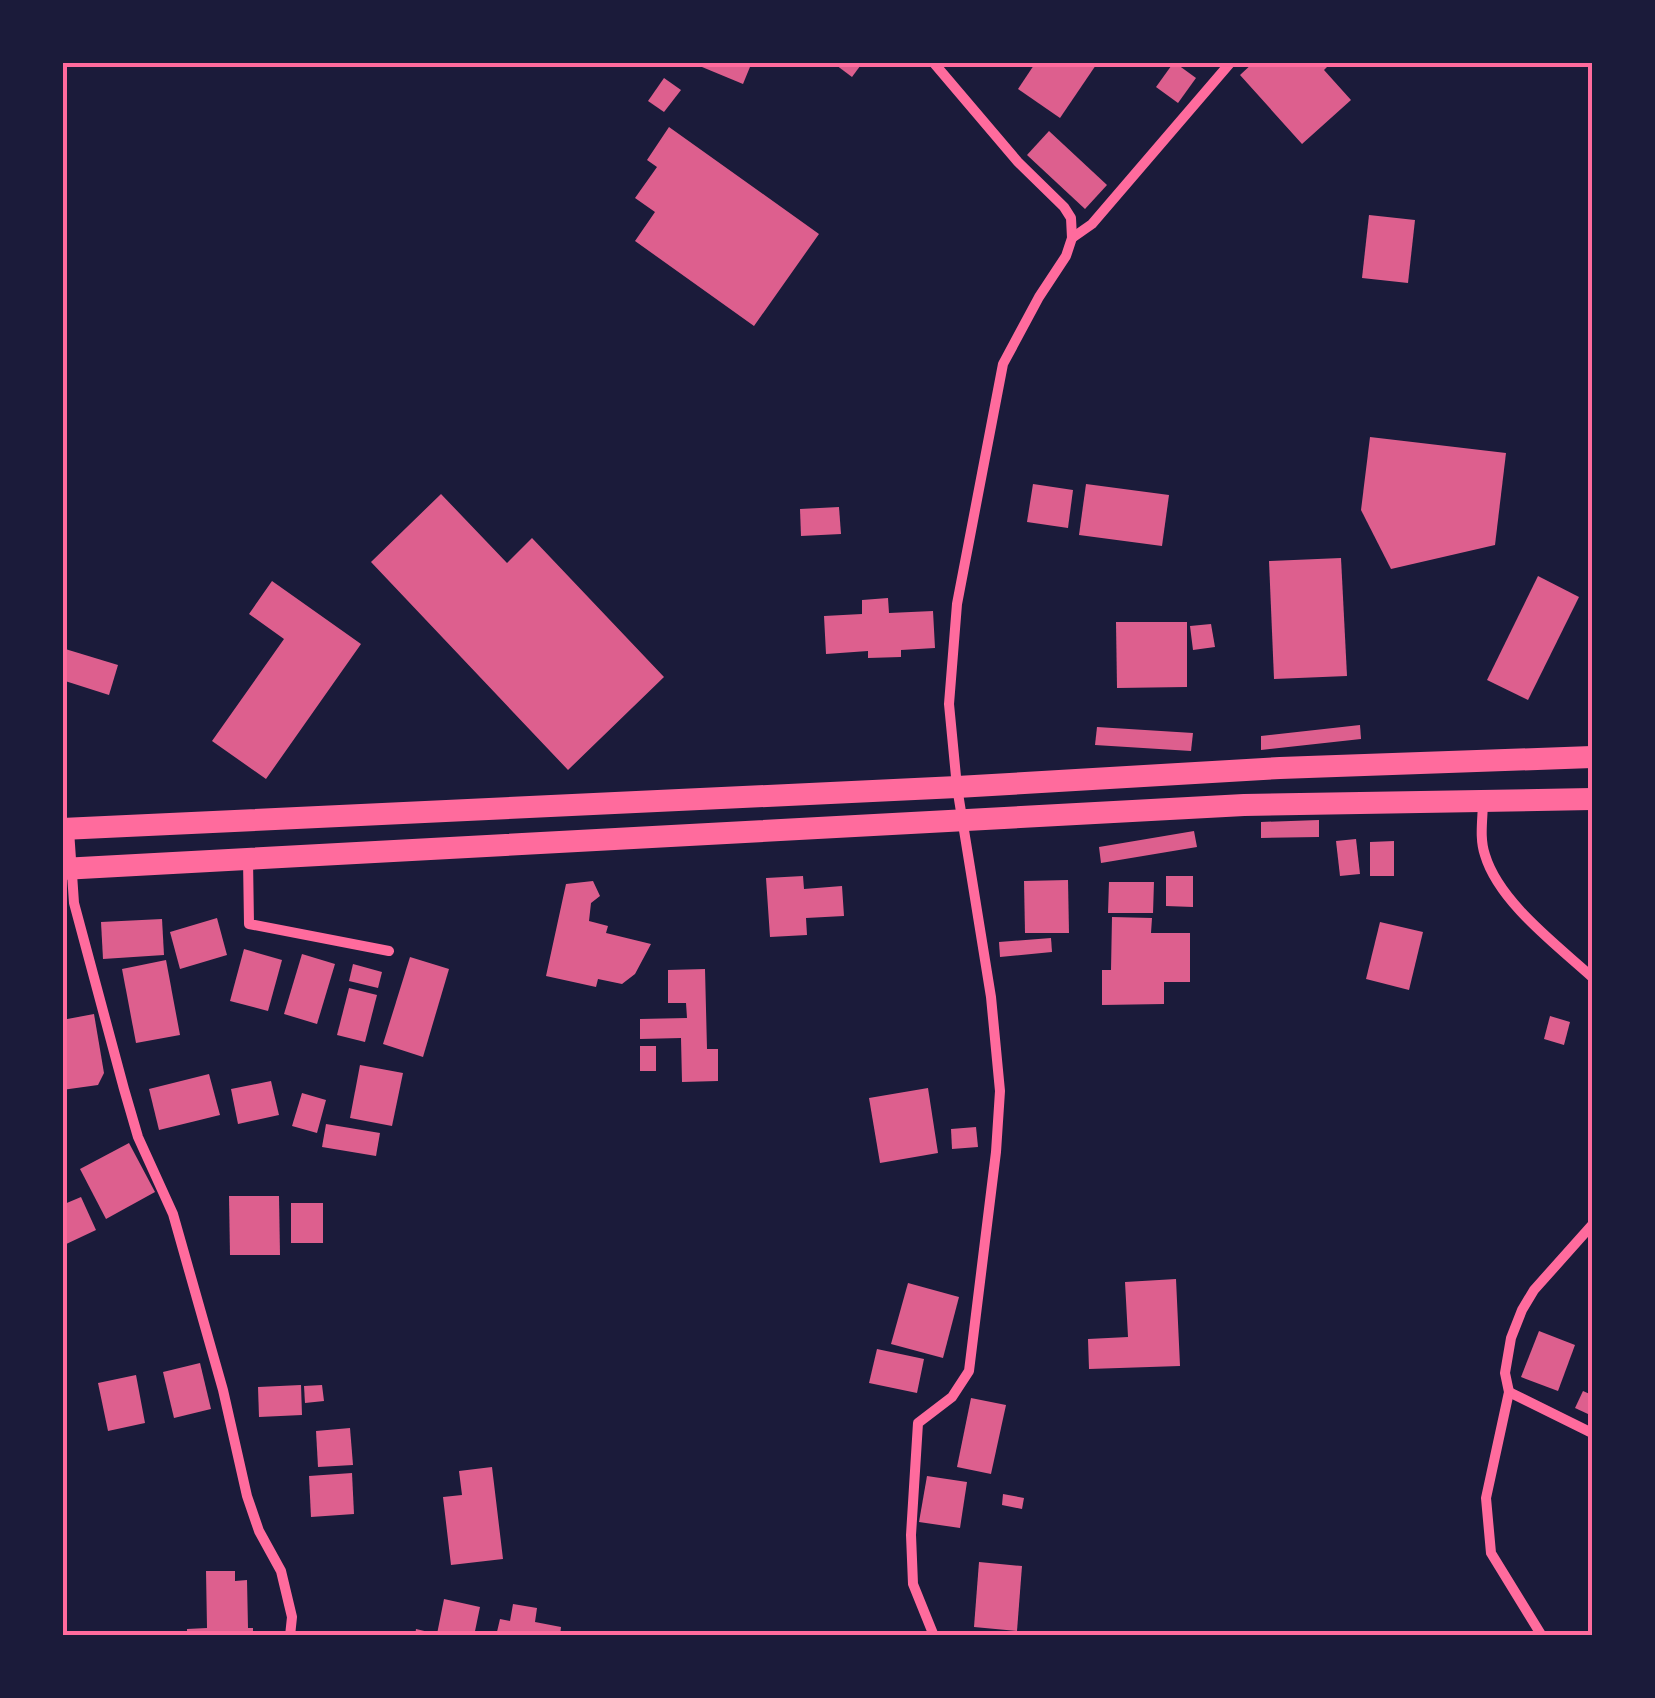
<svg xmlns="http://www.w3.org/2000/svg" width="1655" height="1698" font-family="'Roboto Serif',serif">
<rect width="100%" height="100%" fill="#1b1b3a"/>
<!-- building -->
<g fill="#dd5f8e">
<path d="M704 62H752L743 84 702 67Z"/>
<path d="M832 62H863L852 77Z"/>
<path d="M1036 62H1098L1060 118 1018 89Z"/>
<path d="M1174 62 1196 78 1178 103 1156 87Z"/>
<path d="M1254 62H1332L1324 70 1351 100 1302 144 1240 75Z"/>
<path d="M664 78 681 90 664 112 648 101Z"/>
<path d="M669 127 819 234 754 326 635 241 655 212 635 198 657 167 647 160Z"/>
<path d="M1049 131 1107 185 1085 209 1027 155Z"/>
<path d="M1369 215 1415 220 1408 283 1362 278Z"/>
<path d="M1370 437 1506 453 1495 545 1391 569 1361 510Z"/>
<path d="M1033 484 1073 490 1068 528 1027 522Z"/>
<path d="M1086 484 1169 495 1162 546 1079 535Z"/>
<path d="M441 494 507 563 532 538 664 677 568 770 371 562Z"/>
<path d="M839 507 841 534 801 536 800 509Z"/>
<path d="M1341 558 1347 676 1274 679 1269 561Z"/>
<path d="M1538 576 1579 597 1528 700 1487 680Z"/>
<path d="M272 581 361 644 266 779 212 741 284 639 249 614Z"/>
<path d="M888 598 889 613 933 611 935 648 901 650V657L868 658V651L826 654 824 616 862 614V600Z"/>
<path d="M1116 622H1187V687L1117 688Z"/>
<path d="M1211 624 1215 647 1193 650 1190 626Z"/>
<path d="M62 648 118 665 109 695 62 680Z"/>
<path d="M1360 725 1361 739 1261 750V736Z"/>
<path d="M1097 727 1193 733 1191 751 1095 745Z"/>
<path d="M1319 820V837L1261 838V822Z"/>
<path d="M1194 831 1197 847 1101 863 1099 847Z"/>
<path d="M1356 839 1360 874 1340 876 1336 841Z"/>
<path d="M1394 841V876H1370V842Z"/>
<path d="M803 876 804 889 842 886 844 916 806 918 807 935 770 937 766 878Z"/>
<path d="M1166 876H1193V907L1166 906Z"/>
<path d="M1068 880 1069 933H1025L1024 881Z"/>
<path d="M593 881 600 896 591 903 589 921 608 926 606 933 651 944 635 974 622 984 598 979 596 987 546 976 566 884Z"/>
<path d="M1109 882H1154L1153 913H1108Z"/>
<path d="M1112 917 1152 918 1151 933H1190V982H1164V1004L1102 1005V970H1111Z"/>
<path d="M217 918 227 955 180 969 170 932Z"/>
<path d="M162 919 164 955 103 959 101 922Z"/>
<path d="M1380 922 1423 932 1409 990 1366 979Z"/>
<path d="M1051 938 1052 952 1000 957 999 942Z"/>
<path d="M244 949 282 960 268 1011 230 1001Z"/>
<path d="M302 954 335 964 317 1024 284 1014Z"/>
<path d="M410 957 449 969 423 1057 383 1044Z"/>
<path d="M166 960 180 1035 136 1043 122 969Z"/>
<path d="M353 964 382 972 378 988 349 981Z"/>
<path d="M705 969 707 1049H718V1081L682 1082 681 1038 640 1039V1019L687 1018 686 1003H668V970Z"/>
<path d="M349 988 377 995 365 1042 337 1035Z"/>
<path d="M94 1014 104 1073 98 1085 62 1090V1020Z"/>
<path d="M1550 1016 1570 1022 1564 1045 1544 1039Z"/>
<rect x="640" y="1046" width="16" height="25"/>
<path d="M360 1065 403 1073 392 1126 350 1118Z"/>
<path d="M209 1074 220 1115 159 1130 149 1089Z"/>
<path d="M271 1081 279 1115 238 1124 231 1089Z"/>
<path d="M928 1088 938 1153 880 1163 869 1098Z"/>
<path d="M302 1093 326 1100 317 1133 292 1126Z"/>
<path d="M326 1124 380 1133 376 1156 322 1147Z"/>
<path d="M976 1127 978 1147 952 1149 951 1129Z"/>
<path d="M129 1143 155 1192 106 1219 80 1169Z"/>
<path d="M229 1196H279L280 1255H230Z"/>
<path d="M81 1197 96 1230 62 1246V1205Z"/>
<rect x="291" y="1203" width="32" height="40"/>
<path d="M1176 1279 1180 1366 1089 1369 1088 1339 1128 1337 1125 1282Z"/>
<path d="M908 1283 959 1297 943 1358 891 1344Z"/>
<path d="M1539 1331 1575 1345 1558 1391 1521 1377Z"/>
<path d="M877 1349 924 1359 917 1393 869 1383Z"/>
<path d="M200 1363 211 1409 174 1418 163 1372Z"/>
<path d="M136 1375 145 1423 108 1431 98 1383Z"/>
<path d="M301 1385 302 1415 259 1417 258 1387Z"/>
<path d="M322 1385 324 1401 305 1403 304 1386Z"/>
<path d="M1583 1391 1592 1395 1588 1414 1575 1408Z"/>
<path d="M971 1398 1006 1405 991 1474 957 1467Z"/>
<path d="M350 1428 353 1465 318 1467 316 1431Z"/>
<path d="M492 1467 503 1559 451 1565 443 1497 462 1495 459 1471Z"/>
<path d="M352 1473 354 1514 311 1517 309 1476Z"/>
<path d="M927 1476 967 1482 960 1528 919 1522Z"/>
<path d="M1003 1494 1024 1498 1022 1509 1002 1505Z"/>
<path d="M979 1562 1022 1566 1017 1631 974 1627Z"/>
<path d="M206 1571H235V1581L247 1580 248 1628H253V1636H187V1629L207 1628Z"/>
<path d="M444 1599 480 1607 474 1636H415L416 1629 437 1634Z"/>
<path d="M513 1604 537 1608 535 1622 561 1627 560 1636H496L500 1619 510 1621Z"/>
</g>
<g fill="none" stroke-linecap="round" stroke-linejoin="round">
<!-- minor -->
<g stroke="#ff6b9d" stroke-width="10">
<path d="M933 62 1018 162 1064 207 1071 218 1072 238 1066 256 1039 297 1003 364 957 604 949 704 957 787 991 997 1000 1091 996 1152 969 1371 952 1397 918 1423 911 1535 913 1584 934 1636"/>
<path d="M1072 238 1092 224 1231 62"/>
<path d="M1483 800C1483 818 1479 838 1485 855 1499 902 1557 945 1592 977"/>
<path d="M69 830 74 903 124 1089 138 1137 173 1214 223 1390 247 1496 259 1531 281 1571 292 1617 290 1636"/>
<path d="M248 860 249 924 389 951"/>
<path d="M1509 1392 1592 1433"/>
<path d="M1542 1636 1491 1553 1486 1498 1509 1392 1505 1373 1511 1338 1522 1310 1534 1290 1592 1225"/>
</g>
<!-- trunk -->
<g stroke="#ff6b9d" stroke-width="22">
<path d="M62 829 957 787 1280 768 1592 757"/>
<path d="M62 869 1244 805 1592 799"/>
</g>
</g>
<!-- border -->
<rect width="1655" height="1698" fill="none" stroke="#1b1b3a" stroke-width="130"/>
<rect x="65" y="65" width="1525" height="1568" fill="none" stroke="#ff6b9d" stroke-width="4"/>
</svg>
